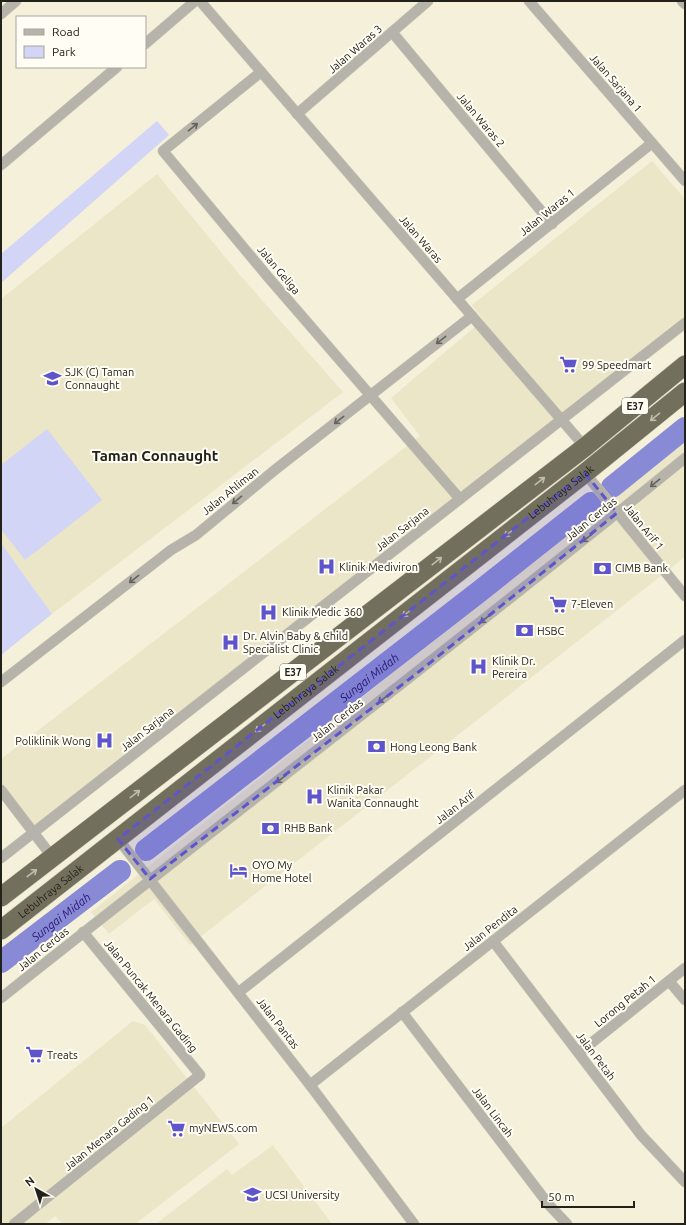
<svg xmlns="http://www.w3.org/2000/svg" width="686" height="1225" font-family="Ubuntu,sans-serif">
<rect width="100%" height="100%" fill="#f4f0da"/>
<!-- built -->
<g fill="#ebe6c8">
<path d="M652 161 685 199V318L32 838 1 796V759L420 436 391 398 483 320 472 305Z"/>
<path d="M157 174 239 274 343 392 52 614 1 543V299Z"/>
<path d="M685 442V557L190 945 154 899 109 934 91 912Z"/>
<path d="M133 1021 145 1025 239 1144 135 1224H63L55 1216 45 1224H1V1128Z"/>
<path d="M273 1145 332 1224H156L227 1169 232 1175Z"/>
</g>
<!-- green -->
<g fill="#d2d5f6">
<path d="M157 121 169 135 1 283V254Z"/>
<path d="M47 429 102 500 25 560 1 529V465Z"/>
<path d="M1 543 52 614 1 655Z"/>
</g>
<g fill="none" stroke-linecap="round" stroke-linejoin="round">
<!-- river -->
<g stroke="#888ad6" stroke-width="22">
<path d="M612 487 685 428"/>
<path id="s1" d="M146 850 480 591 591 503"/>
<path id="s2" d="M1 962 120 871"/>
</g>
<defs>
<g id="street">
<path d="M200 1 585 447"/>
<path d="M529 1 685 181"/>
<path d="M682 1 685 4"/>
<path d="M1 14 16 1"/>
<path d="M392 32 552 224"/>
<path d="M145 44 195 1"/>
<path d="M261 72 163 151 268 277 460 499"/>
<path d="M297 114 428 1"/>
<path d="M1 165 117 67"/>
<path d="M457 299 652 143"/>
<path d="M585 473 685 596"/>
<path d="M1 682 171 550 196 535 276 469 472 316"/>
<path d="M1 790 53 858"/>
<path d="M118 839 310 1085 414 1224"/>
<path d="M1 858 685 323"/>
<path d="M493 941 641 1135 685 1182"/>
<path d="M669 981 685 1000"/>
<path d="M239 992 685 640"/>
<path d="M1 998C228 817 460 642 685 458"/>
<path d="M402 1012 549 1205 567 1224"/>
<path d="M579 1053 685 968"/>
<path d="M310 1085 685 790"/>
<path d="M14 1224 200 1075 83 932"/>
</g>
<g id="highway">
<path d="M1 897 585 447 685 365"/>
<path id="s3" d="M1 930 585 473 685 392"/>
</g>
</defs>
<!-- street casing -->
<use href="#street" stroke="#cecbb7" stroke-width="11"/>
<!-- highway casing -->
<use href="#highway" stroke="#cecbb7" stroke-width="20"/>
<!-- street -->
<use href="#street" stroke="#b5b3aa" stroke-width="10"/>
<!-- highway -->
<use href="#highway" stroke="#726f5c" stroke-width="19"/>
</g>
<!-- one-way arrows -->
<defs><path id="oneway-shaft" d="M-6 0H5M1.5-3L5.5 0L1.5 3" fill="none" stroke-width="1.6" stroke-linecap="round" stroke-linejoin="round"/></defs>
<g stroke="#65635b">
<use href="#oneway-shaft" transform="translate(193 127) rotate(-39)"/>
<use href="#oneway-shaft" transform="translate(441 340) rotate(142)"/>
<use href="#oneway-shaft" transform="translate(339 420) rotate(142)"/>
<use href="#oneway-shaft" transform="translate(655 483) rotate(141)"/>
<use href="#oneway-shaft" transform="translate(237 500) rotate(141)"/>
<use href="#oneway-shaft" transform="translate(587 538) rotate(142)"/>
<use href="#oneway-shaft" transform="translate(134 579) rotate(142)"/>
<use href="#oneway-shaft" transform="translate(485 619) rotate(141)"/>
<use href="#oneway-shaft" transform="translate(383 699) rotate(142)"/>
<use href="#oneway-shaft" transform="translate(281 779) rotate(142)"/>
</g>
<g stroke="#c0bdb0">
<use href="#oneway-shaft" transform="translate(655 417) rotate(141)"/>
<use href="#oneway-shaft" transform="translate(540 481) rotate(-38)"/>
<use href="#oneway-shaft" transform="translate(509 533) rotate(142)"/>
<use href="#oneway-shaft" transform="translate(437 561) rotate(-38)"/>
<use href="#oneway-shaft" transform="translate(407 613) rotate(142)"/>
<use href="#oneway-shaft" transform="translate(260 728) rotate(142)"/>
<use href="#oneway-shaft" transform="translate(135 794) rotate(-38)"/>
<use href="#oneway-shaft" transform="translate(32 873) rotate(-37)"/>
</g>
<!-- marked area -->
<path fill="#5e55cd" fill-opacity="0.2" stroke="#5e55cd" stroke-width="3" stroke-dasharray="8 5" stroke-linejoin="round" d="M585 473 617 513 416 674 150 879 118 839Z"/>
<!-- icons -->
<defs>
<symbol id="supermarket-bare" viewBox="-9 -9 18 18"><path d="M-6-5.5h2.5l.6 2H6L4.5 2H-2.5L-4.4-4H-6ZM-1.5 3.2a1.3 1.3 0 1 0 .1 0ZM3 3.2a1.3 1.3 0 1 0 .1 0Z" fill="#5e55cd" stroke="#fffdf4" stroke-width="2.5" paint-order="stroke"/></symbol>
<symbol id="school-bare" viewBox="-9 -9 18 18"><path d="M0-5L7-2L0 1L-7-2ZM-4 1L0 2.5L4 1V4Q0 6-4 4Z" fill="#5e55cd" stroke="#fffdf4" stroke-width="2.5" paint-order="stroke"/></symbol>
<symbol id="hospital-bare" viewBox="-9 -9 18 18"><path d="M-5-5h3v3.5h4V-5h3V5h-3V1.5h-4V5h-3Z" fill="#5e55cd" stroke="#fffdf4" stroke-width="2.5" paint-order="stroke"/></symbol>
<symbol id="bank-bare" viewBox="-9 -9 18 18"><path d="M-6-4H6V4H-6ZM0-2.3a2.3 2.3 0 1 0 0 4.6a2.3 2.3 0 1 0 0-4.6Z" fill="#5e55cd" stroke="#fffdf4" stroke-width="2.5" paint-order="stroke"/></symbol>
<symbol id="hotel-bare" viewBox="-9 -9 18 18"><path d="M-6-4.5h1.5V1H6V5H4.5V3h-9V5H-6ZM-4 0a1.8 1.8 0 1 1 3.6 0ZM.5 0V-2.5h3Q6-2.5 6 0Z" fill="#5e55cd" stroke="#fffdf4" stroke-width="2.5" paint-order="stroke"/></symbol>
<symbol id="university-bare" viewBox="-9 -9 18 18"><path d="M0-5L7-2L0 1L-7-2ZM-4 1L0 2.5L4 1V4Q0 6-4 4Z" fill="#5e55cd" stroke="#fffdf4" stroke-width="2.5" paint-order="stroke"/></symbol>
</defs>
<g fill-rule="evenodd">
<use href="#supermarket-bare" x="556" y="352" width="25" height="25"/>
<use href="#school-bare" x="40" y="366" width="25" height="25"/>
<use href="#hospital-bare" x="314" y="554" width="25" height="25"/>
<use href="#bank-bare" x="590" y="556" width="25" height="25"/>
<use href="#supermarket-bare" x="546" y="592" width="25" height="25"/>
<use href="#hospital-bare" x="256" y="600" width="25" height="25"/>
<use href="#bank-bare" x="512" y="618" width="25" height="25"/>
<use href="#hospital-bare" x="218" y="630" width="25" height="25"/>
<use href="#hospital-bare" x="466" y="654" width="25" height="25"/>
<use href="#hospital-bare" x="92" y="728" width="25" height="25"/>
<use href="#bank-bare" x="364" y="734" width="25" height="25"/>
<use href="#hospital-bare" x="302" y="784" width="25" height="25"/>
<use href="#bank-bare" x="258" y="816" width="25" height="25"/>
<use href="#hotel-bare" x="226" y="858" width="25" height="25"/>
<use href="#supermarket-bare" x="22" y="1042" width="25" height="25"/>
<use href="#supermarket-bare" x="164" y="1116" width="25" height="25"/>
<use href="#university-bare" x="240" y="1182" width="25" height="25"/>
</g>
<g text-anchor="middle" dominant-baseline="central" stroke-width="4" stroke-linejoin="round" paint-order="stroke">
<!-- shield labels -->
<g fill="#fffdf4" stroke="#65645b" stroke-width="1">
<rect x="622" y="398" width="26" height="16" rx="3"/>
<rect x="280" y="664" width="26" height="16" rx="3"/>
</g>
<g font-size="10" font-weight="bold" fill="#23221a">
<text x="635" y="406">E37</text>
<text x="293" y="672">E37</text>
</g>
<!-- street labels -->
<g font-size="11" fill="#23221a" stroke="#fffdf4">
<text transform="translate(355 49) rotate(-41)">Jalan Waras 3</text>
<text transform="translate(616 83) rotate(49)">Jalan Sarjana 1</text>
<text transform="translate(481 120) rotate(50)">Jalan Waras 2</text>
<text transform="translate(547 212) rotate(-39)">Jalan Waras 1</text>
<text transform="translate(421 239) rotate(49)">Jalan Waras</text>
<text transform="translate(279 270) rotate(50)">Jalan Geliga</text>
<text transform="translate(230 491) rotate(-39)">Jalan Ahliman</text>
<text stroke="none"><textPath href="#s3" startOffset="711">Lebuhraya Salak</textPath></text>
<text transform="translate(591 519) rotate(-39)">Jalan Cerdas</text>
<text transform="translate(644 527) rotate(51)">Jalan Arif 1</text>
<text transform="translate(402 529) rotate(-38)">Jalan Sarjana</text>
<text stroke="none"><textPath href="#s3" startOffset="387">Lebuhraya Salak</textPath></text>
<text transform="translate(337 720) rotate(-38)">Jalan Cerdas</text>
<text transform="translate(147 729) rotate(-38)">Jalan Sarjana</text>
<text transform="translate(455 807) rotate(-38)">Jalan Arif</text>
<text stroke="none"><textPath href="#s3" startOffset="63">Lebuhraya Salak</textPath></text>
<text transform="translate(490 928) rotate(-38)">Jalan Pendita</text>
<text transform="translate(43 949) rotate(-39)">Jalan Cerdas</text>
<text transform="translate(151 996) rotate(51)">Jalan Puncak Menara Gading</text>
<text transform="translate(625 1001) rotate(-39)">Lorong Petah 1</text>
<text transform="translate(278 1023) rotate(52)">Jalan Pantas</text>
<text transform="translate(596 1056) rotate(53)">Jalan Petah</text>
<text transform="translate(493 1112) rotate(53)">Jalan Lincah</text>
<text transform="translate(109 1133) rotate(-39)">Jalan Menara Gading 1</text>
</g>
<!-- poi labels -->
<g font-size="11" fill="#23221a" stroke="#fffdf4" text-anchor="start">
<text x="582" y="365">99 Speedmart</text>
<text x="65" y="372">SJK (C) Taman<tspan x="65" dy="13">Connaught</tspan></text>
<text x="339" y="567">Klinik Mediviron</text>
<text x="615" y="568">CIMB Bank</text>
<text x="571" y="604">7-Eleven</text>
<text x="282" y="612">Klinik Medic 360</text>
<text x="537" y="631">HSBC</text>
<text x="243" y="636">Dr. Alvin Baby &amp; Child<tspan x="243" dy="13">Specialist Clinic</tspan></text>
<text x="492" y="661">Klinik Dr.<tspan x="492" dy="13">Pereira</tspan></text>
<text x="91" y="741" text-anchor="end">Poliklinik Wong</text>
<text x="390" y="747">Hong Leong Bank</text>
<text x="327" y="790">Klinik Pakar<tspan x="327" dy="13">Wanita Connaught</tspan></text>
<text x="284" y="828">RHB Bank</text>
<text x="252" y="865">OYO My<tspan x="252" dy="13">Home Hotel</tspan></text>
<text x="47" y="1055">Treats</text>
<text x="189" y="1128">myNEWS.com</text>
<text x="265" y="1195">UCSI University</text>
</g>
<!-- water labels -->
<g font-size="12" font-style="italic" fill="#27176f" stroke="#fffdf4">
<text stroke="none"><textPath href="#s1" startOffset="282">Sungai Midah</textPath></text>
<text stroke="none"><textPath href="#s2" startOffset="75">Sungai Midah</textPath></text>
</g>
<!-- district labels -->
<g font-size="15" font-weight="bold" fill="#23221a" stroke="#fffdf4">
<text x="155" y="455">Taman Connaught</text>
</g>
</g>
<!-- border -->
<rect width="686" height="1225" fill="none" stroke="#23221a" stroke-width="4"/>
<!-- legend -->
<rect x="16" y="16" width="130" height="52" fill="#fffdf4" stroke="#a7a59d"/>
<rect x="24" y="29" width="20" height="6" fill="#b5b3aa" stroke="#a7a59d"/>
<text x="52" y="36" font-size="12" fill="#23221a">Road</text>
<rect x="24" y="46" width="20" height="12" fill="#d2d5f6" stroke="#a7a59d"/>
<text x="52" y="56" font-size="12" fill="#23221a">Park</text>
<!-- north arrow -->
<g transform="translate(36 1189) rotate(321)" stroke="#fffdf4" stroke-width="3" paint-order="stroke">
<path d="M0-3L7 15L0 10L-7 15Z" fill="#23221a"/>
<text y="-6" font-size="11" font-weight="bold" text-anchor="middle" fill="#23221a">N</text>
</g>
<!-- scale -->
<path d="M542 1201v6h92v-6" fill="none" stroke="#23221a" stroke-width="2"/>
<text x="548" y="1201" font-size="12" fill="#23221a" stroke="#fffdf4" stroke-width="3" paint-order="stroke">50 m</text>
</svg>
